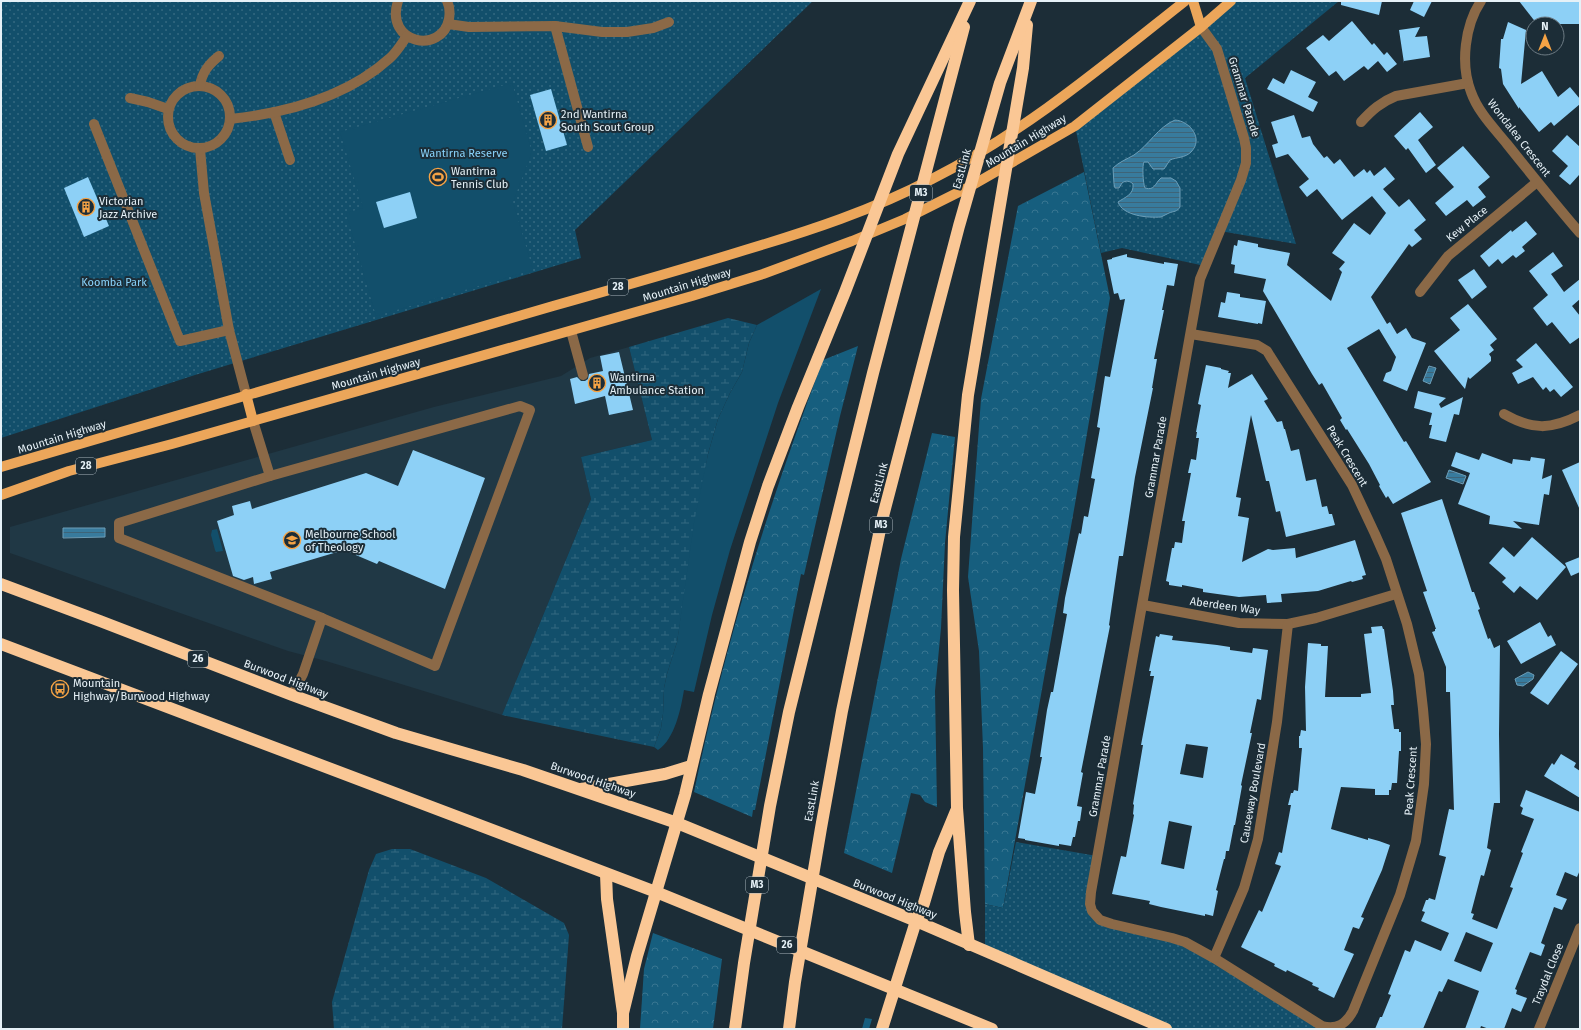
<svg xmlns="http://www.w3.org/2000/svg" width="1581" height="1030" font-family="'Fira Sans',sans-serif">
<defs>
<pattern id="forest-crowns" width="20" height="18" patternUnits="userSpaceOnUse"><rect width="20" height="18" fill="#165e7e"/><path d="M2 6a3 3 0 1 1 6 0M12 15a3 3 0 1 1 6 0" fill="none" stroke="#387691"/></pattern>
<pattern id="wetland-marsh" width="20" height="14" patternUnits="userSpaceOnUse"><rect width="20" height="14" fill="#124f6b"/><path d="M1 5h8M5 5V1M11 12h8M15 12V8" fill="none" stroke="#346981"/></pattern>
<pattern id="park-dots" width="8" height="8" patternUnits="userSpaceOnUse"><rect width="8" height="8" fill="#124f6b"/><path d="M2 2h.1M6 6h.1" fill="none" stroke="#346981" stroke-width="1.8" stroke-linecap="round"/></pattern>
<pattern id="water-rules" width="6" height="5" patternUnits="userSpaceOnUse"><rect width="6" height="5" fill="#387b9d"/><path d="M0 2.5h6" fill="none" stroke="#3e6478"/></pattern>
</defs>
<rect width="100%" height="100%" fill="#1c2d37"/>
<!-- built -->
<path fill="#203845" d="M629 347 652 440 581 457 591 499 502 715 326 661 288 651 10 553V527L434 407 561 376 590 358Z"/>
<!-- forest -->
<g fill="url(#forest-crowns)">
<path d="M1084 172 1110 298 1075 504 1003 908 985 904 983 748 979 651 968 577 981 399 1018 206Z"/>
<path d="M858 346 840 416 804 575 801 574 755 810H753L752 817 694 792C725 643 769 503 823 360Z"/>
<path d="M932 433 955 437 945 543 941 628 935 691 937 807 925 802 920 795 911 793 892 873 844 853 901 559Z"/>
<path d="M653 933 722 959 713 1029H640L644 969Z"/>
<path d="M865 1018 872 1019 869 1029H862Z"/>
</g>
<!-- wetland -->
<g fill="url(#wetland-marsh)">
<path d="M728 318 757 325 749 343 742 372 730 393 718 419 708 454 677 642 667 674 664 688 663 714 661 728 654 747 502 715 591 499 581 457 652 440 629 347Z"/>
<path d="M392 849H410L486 878 564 923 569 935 562 1029H334L332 1002 369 870 376 854Z"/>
</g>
<!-- park -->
<g fill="url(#park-dots)">
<path d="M1 1H813L575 230 581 258 195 375 1 438Z"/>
<path d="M1231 1H1339L1245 78 1296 244 1220 231 1205 266 1122 248 1101 253 1075 126Z"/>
<path d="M1016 842 1097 856 1091 892 1095 915 1172 938 1321 1025 1342 1024 1343 1029H1158L985 951V904L1003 908Z"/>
</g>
<!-- garden -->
<g fill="#124f6b">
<path d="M512 83 532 152 513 202 533 270 376 316 346 213 363 208 340 132Z"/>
<path d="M821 289 778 403 730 550 712 615 694 692 684 690C681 708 675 739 658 750L654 747 661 728 663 714 664 688 667 674 677 642 694 523 708 454 718 419 730 393 742 372 749 343 757 325Z"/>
<path d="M217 529 223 551 216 552 215 550 211 535 212 530Z"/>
</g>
<!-- water -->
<g fill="url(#water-rules)" stroke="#6c9eb8">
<path d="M1175 120C1190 121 1204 139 1191 152 1185 158 1177 157 1170 160L1164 169H1153L1148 162H1144C1142 165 1143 184 1145 188 1155 191 1155 183 1161 178H1171L1176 181 1180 188V207C1177 212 1174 211 1169 213 1166 214 1164 216 1161 217 1148 218 1123 216 1118 202 1125 197 1134 195 1133 184 1130 181 1126 180 1122 183L1119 188H1115L1114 184 1113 168C1119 162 1127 159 1134 155 1149 145 1158 127 1175 120Z"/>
<path d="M1429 366 1436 368 1430 384 1423 381Z"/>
<path d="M1449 470 1466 476 1463 484 1446 478Z"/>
<path d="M63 528H105V537L63 538Z"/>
<path d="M1528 672 1534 675 1533 679 1523 686 1517 685 1515 679Z"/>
</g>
<!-- building -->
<g fill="#8dd0f6" fill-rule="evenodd">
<path d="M1341 1H1382L1379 15 1341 5Z"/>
<path d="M1414 1H1432L1424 17 1410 10Z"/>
<path d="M1519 1H1580V24H1537Z"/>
<path d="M1352 21 1372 45 1374 43 1384 55 1387 52 1397 64 1387 72 1378 61 1368 70 1364 66 1344 81 1336 71 1329 76 1306 48 1323 35 1329 41Z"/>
<path d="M1508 22 1526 30 1521 84 1542 71 1558 97 1570 87 1580 99V104L1554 126 1551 122 1539 132 1519 107V109L1503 84 1501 69 1499 68 1501 39H1503Z"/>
<path d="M1420 27 1415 37 1427 36 1430 57 1404 61V63L1399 30Z"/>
<path d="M1291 70 1316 82 1308 97 1318 102 1313 112 1267 89 1273 78 1284 84Z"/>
<path d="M551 89 567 145 546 151 530 95Z"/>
<path d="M1420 112 1433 127 1418 140 1436 165 1426 173 1408 148 1406 150 1394 136Z"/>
<path d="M1294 115 1302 138 1310 136 1313 144 1324 158 1327 156 1334 164 1340 159 1354 177 1364 169 1367 173 1370 170 1374 176 1385 167 1395 179 1383 189 1399 207 1409 199 1426 220 1414 230 1422 239 1412 247 1409 244 1371 297 1387 324 1390 322 1397 334 1406 328 1412 338 1426 343 1407 391 1383 381 1386 373 1391 371 1396 357 1379 329 1347 348 1404 442 1406 441 1431 482 1393 504 1388 496 1386 498 1379 486 1380 485 1369 464 1347 429 1346 430 1340 420 1342 418 1322 383 1319 385 1312 374 1263 291 1266 279 1234 273 1235 265 1231 264 1234 245 1237 246 1238 240 1258 244V247L1290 253 1287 265 1331 301 1342 272 1339 269 1345 262 1332 253 1354 223 1370 235 1386 213 1372 196 1342 220 1317 189 1307 197 1299 187 1309 179 1288 154 1276 158 1272 145 1278 143 1271 122Z"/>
<path d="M1567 135 1580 147V176L1579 175 1570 185 1559 176 1568 166 1552 151Z"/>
<path d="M1463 146 1490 177 1478 187 1486 197 1473 207 1467 200 1446 216 1435 203 1454 187 1437 168Z"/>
<path d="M88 177 109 226 84 237 64 188Z"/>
<path d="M410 192 417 218 384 228 376 202Z"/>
<path d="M1526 221 1537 234 1522 247 1525 251 1516 258 1513 255 1502 264 1498 259 1489 267 1480 256 1511 230 1512 232Z"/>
<path d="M1553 252 1563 266 1551 274 1564 292 1580 279V299L1572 306 1580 316V337L1570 344 1552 322 1547 326 1533 308 1548 295 1529 271Z"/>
<path d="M1127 254V257L1164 264V262L1178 264 1174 286 1167 285 1162 310H1164L1154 359H1157L1152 388H1153L1135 477 1123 556H1119L1109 625 1110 626 1081 772 1083 773 1077 806 1082 807 1080 821H1078L1075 837H1073L1071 846 1059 844V846L1025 840V839L1018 838 1026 792 1035 794 1042 757H1040L1047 710 1051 692H1053L1067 614 1063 613 1065 598 1079 533 1081 534 1084 516 1088 517 1095 479 1091 478 1100 428 1097 427 1105 376 1110 377 1125 299 1120 300 1118 293 1114 294 1107 260 1112 259V258Z"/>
<path d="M1474 269 1487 287 1472 299 1458 280Z"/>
<path d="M1227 292 1240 294V297L1266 301 1262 324 1258 323V324L1218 317 1221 302 1225 303Z"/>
<path d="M1468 304 1497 339 1490 345 1494 350 1489 354 1491 357V361L1470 379 1468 377 1465 389 1434 351 1460 330 1450 318Z"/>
<path d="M1536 343 1573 387 1561 397 1554 389 1550 392 1546 387 1543 390 1533 377 1518 384 1512 373 1523 367 1516 360Z"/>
<path d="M619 352 633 410 609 415 605 396 575 404 570 379 577 377 581 381H585L588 379 589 374 603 371 600 356Z"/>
<path d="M1206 365 1221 368V369L1229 371 1228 373H1231L1228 388 1252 374 1268 399 1264 401 1277 422 1282 421 1284 429H1285L1291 451 1299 449 1306 481 1316 479 1322 507 1327 506 1329 514H1332L1335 525 1286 537 1280 511 1276 512 1269 481H1266L1251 415 1236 497 1241 498 1238 516 1249 518 1242 562 1268 549 1273 550 1295 548 1296 558 1355 540 1366 575 1362 576 1363 579 1352 582 1351 581 1318 591 1281 594 1282 602 1267 603 1266 595 1239 597 1203 592V589L1182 585V587L1169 585V582L1166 581 1172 548H1174L1175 542 1182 543 1185 521H1182L1191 473H1188L1191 459 1196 460 1199 438H1196L1197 432H1196L1201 405 1198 404Z"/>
<path d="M1418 391 1446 398 1439 404 1441 408 1463 397 1459 415 1454 414 1446 442 1429 438 1432 425H1429L1432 413 1414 408Z"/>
<path d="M413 450 485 478 445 589 379 561 377 564 344 550 270 572 272 579 254 584 253 577 244 580 233 576 217 521 234 515 232 506 250 501 252 509 366 473 398 486Z"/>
<path d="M1456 452 1479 460 1482 453 1512 464 1513 459 1530 461 1531 457 1545 459 1542 479 1552 475 1549 495 1544 494 1539 525 1513 521 1522 529 1489 524 1490 516 1458 504 1470 473 1451 466Z"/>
<path d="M1580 462V510L1562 470Z"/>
<path d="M1442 499 1472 592H1474L1480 609 1478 610 1488 639 1490 638 1494 648 1500 645 1499 734 1500 803H1494L1487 848 1491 850 1484 876 1481 875 1471 913 1474 914 1472 919 1497 929 1513 888 1510 887 1523 853 1521 852 1534 819 1521 814 1523 808 1520 806 1526 790 1580 812V870L1577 877 1565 872 1556 895 1567 899 1562 910 1554 907 1541 943 1545 945 1541 956 1530 952 1515 989 1517 990 1516 994 1527 998 1521 1012 1512 1008 1504 1029H1489L1481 1026 1480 1029H1465L1479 991 1448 979 1442 992 1439 991 1423 1029H1375L1380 1017H1382L1391 995 1388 994 1405 950 1410 952 1415 940 1441 951 1449 933 1421 921 1425 912 1422 911 1426 900H1428L1429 898 1435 900 1446 857 1439 855 1449 809 1454 810 1450 692H1446V667L1432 632 1435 631V629H1436L1423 592 1427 591 1401 513ZM1466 932 1493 943 1481 972 1454 961Z"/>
<path d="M1532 537 1566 567 1537 600 1520 586 1514 593 1502 582 1506 578 1489 563 1503 547 1514 557Z"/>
<path d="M1580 557V572L1571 576 1565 563Z"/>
<path d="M1540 622 1548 637 1551 635 1556 645 1521 664 1507 641Z"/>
<path d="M1382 626 1383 629H1384L1393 691 1394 705H1391L1394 729H1399V732H1401V751H1399L1397 783H1392L1391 790H1389V795H1375V789L1341 787 1331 829 1368 840V838L1379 841 1390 845 1382 870 1361 917 1364 918 1359 929 1353 927 1344 950 1354 954 1334 998 1318 990 1319 988 1312 985 1313 983 1287 970 1286 972 1274 966 1275 964 1241 947 1259 910 1262 912 1281 866 1275 864 1279 852 1282 853 1291 805H1288L1291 793H1293L1294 790 1298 791 1302 748H1299V736H1300L1301 730 1306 731 1305 687 1308 643 1321 644V646H1328L1325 697H1361V694L1371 693 1364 634 1372 633 1371 627Z"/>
<path d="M1160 634 1173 636 1172 640 1217 645 1230 647V650L1252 653 1253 648 1268 650 1261 700 1257 699 1250 733H1252L1241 785 1242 786 1235 825H1234L1229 851H1226L1225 859H1224L1216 890 1218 891 1213 916 1205 914V916L1161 907 1149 904 1150 901 1112 894 1121 856 1126 857 1134 815 1133 814 1134 805 1133 804 1143 745H1141L1154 676H1150L1151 671H1149L1156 636 1159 637ZM1186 744 1208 747 1203 778 1180 774ZM1169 821 1192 826 1184 869 1161 864Z"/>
<path d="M1561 651 1578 664 1548 705 1530 693Z"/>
<path d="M1561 754 1576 763 1574 767 1580 771V798L1544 776 1552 763 1554 765Z"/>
</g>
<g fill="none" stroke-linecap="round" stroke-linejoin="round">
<!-- minor -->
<g stroke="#8b6947" stroke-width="10">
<path d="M398 1C384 44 442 55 449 19 450 13 450 7 447 1"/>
<path d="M1481 1C1465 25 1460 64 1471 92 1478 112 1494 128 1507 144 1531 174 1555 204 1580 233"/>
<path d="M448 24 469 27 555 26 602 32H627L653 28 669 22"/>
<path d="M555 26 588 147"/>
<circle cx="199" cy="117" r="31"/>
<path d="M200 86C202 72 209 64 219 56"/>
<path d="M130 98 148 102 168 109"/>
<path d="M274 112 290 160"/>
<path d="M230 119C286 113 347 97 390 58 397 52 402 43 407 36"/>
<path d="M1361 122C1372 110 1381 102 1396 96L1468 83"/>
<path d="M94 124 180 341 229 330"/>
<path d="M200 149 204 193 229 330 246 394"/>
<path d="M1420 292 1448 256 1537 182"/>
<path d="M571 331 583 375"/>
<path d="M1191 334 1257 345 1267 351 1270 356 1352 485 1375 534 1386 559 1407 624 1419 674 1423 709 1426 744 1424 784 1416 841 1400 895 1353 1011C1346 1024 1337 1030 1322 1026L1214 958 1185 942 1172 938 1112 924 1100 920 1092 911 1090 904 1091 892 1200 279 1241 180 1246 163V148L1244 138 1217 49 1201 27"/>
<path d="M520 406 530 410 435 666 322 618 119 538V523L270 476Z"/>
<path d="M1504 414C1532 430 1551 430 1580 415"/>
<path d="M253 421 270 476"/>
<path d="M1143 605 1239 623 1288 624 1316 618 1396 594"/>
<path d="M292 695 303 674 322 618"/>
<path d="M1214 958 1244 888 1258 839 1277 722 1288 624"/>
<path d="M1539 1029 1580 928"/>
</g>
<!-- major -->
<g stroke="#eca65a" stroke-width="10">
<path d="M1193 1 1201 27"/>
<path d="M246 394 253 421"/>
<path d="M1 467C185 413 369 359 553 306 617 288 681 270 745 250 809 231 873 210 932 179 1025 132 1104 65 1185 1"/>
<path d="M1 495 69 471 172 444 692 296 763 274 852 241 905 219 971 186 1075 126 1201 27 1231 1"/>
</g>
<!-- highway -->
<g stroke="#fac795" stroke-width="12">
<path d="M1 584 100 621 292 695 396 733 523 770 677 823 916 921 1166 1029"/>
<path d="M1 644 656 892 992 1029"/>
<path d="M581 789 665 774 691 766"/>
<path d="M606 874 607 899 623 1013V1029"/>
<path d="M969 945 965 912 957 808 953 590 954 537 968 395 1023 68 1027 25"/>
<path d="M623 1013 637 956 685 795 709 694 750 542 768 486 798 407 845 292 898 154 970 1"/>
<path d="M735 1029 744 963 770 806 789 712 873 373 964 27"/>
<path d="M789 1029 795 982 821 828 842 711 882 520 959 226 1000 83 1031 1"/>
<path d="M882 1029 916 921 924 903 939 852 956 811"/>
</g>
</g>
<!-- icons -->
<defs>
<symbol id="building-ring" viewBox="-11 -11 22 22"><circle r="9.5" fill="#1c2d37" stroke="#f5a345" stroke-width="1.5"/><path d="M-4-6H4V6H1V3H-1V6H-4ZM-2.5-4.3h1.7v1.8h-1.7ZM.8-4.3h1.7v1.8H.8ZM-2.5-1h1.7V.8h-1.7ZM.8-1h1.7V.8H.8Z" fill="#f5a345"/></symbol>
<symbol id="stadium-ring" viewBox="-11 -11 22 22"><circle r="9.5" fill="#1c2d37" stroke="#f5a345" stroke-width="1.5"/><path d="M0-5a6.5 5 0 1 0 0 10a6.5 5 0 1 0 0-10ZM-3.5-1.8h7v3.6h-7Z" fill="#f5a345"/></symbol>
<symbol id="university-ring" viewBox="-11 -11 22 22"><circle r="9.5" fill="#1c2d37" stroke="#f5a345" stroke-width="1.5"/><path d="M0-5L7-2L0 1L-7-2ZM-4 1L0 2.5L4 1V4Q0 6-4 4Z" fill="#f5a345"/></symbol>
<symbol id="bus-ring" viewBox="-11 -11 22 22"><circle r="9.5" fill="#1c2d37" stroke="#f5a345" stroke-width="1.5"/><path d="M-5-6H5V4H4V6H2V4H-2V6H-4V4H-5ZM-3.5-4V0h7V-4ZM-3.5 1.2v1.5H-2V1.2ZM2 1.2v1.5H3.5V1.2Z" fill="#f5a345"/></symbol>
</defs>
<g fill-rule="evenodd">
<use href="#building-ring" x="538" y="110" width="20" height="20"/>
<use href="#stadium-ring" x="428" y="167" width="20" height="20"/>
<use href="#building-ring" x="76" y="197" width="20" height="20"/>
<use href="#building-ring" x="587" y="373" width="20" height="20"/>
<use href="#university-ring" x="282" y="530" width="20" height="20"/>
<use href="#bus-ring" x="50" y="679" width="20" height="20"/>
</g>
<g text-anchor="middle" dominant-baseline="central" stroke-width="4" stroke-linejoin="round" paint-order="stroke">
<!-- shield labels -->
<g fill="#1c2d37" stroke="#a9b6bd" stroke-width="1">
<rect x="910" y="185" width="22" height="16" rx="3"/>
<rect x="608" y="279" width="20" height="16" rx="3"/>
<rect x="76" y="458" width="20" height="16" rx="3"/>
<rect x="870" y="517" width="22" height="16" rx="3"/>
<rect x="188" y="651" width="20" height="16" rx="3"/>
<rect x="746" y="877" width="22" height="16" rx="3"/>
<rect x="777" y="937" width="20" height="16" rx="3"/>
</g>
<g font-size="10" font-weight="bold" fill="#e6f1f7">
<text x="921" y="193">M3</text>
<text x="618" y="287">28</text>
<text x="86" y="466">28</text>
<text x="881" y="525">M3</text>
<text x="198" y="659">26</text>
<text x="757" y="885">M3</text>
<text x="787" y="945">26</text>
</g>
<!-- street labels -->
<g font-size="11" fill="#e6f1f7" stroke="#1c2d37">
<text transform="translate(1244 97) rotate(73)">Grammar Parade</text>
<text transform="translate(1519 138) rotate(52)">Wondalea Crescent</text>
<text transform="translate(1026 141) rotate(-31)">Mountain Highway</text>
<text transform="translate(962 169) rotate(-74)">EastLink</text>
<text transform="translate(1467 224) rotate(-39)">Kew Place</text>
<text transform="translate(687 285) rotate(-17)">Mountain Highway</text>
<text transform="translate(376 374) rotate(-16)">Mountain Highway</text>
<text transform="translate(62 437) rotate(-17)">Mountain Highway</text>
<text transform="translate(1347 456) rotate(59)">Peak Crescent</text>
<text transform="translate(1156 457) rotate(-80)">Grammar Parade</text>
<text transform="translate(879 483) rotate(-75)">EastLink</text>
<text transform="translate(1225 606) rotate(8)">Aberdeen Way</text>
<text transform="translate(286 679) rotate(21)">Burwood Highway</text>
<text transform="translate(1100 776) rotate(-80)">Grammar Parade</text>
<text transform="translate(593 780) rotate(19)">Burwood Highway</text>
<text transform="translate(1411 781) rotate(-86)">Peak Crescent</text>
<text transform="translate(1253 793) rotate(-80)">Causeway Boulevard</text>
<text transform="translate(812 801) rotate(-80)">EastLink</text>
<text transform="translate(895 899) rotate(22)">Burwood Highway</text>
<text transform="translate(1548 974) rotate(-68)">Traydal Close</text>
</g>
<!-- poi labels -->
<g font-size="11" fill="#e6f1f7" stroke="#1c2d37" text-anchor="start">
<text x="561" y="114">2nd Wantirna<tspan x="561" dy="13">South Scout Group</tspan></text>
<text x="451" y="171">Wantirna<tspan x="451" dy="13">Tennis Club</tspan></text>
<text x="99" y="201">Victorian<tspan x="99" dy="13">Jazz Archive</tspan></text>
<text x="610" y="377">Wantirna<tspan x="610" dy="13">Ambulance Station</tspan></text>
<text x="305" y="534">Melbourne School<tspan x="305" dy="13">of Theology</tspan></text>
<text x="73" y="683">Mountain<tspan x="73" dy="13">Highway/Burwood Highway</tspan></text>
</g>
<!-- park labels -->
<g font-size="11" fill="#89d3fb" stroke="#1c2d37">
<text x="464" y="153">Wantirna Reserve</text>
<text x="114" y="282">Koomba Park</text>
</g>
</g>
<!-- border -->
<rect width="1581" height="1030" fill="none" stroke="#e6f1f7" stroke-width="4"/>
<!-- north arrow -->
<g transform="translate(1545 36)"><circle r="19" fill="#1c2d37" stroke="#6d7b84"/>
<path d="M0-3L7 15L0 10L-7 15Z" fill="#f5a345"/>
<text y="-6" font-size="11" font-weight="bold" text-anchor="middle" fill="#e6f1f7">N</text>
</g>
</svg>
